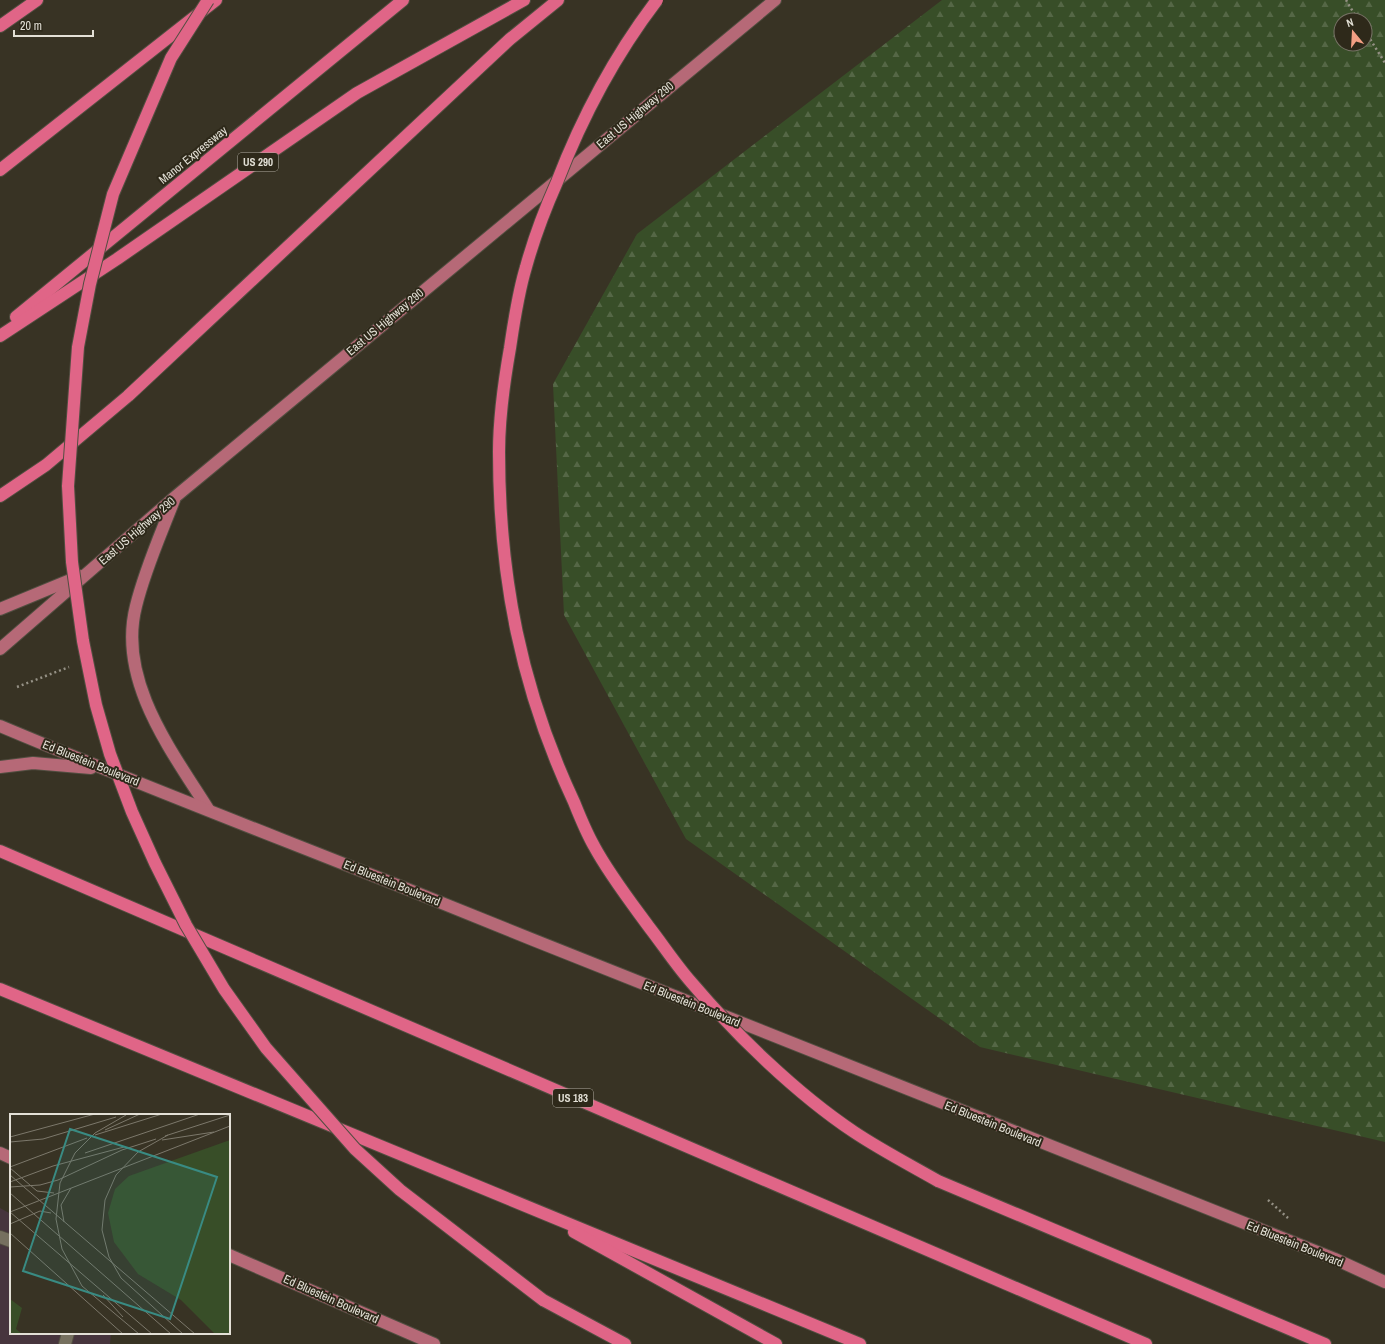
<svg xmlns="http://www.w3.org/2000/svg" width="1385" height="1344" font-family="'Archivo Narrow',sans-serif">
<defs>
<pattern id="forest-firs" width="22" height="20" patternUnits="userSpaceOnUse"><rect width="22" height="20" fill="#384e28"/><path d="M5 1l3.5 6h-7zM16 11l3.5 6h-7z" fill="#556746"/></pattern>
</defs>
<rect width="100%" height="100%" fill="#383324"/>
<!-- education -->
<path fill="#47353d" d="M0 1208 11 1214V1333H111L110 1344H0Z"/>
<!-- forest -->
<path fill="url(#forest-firs)" fill-rule="evenodd" d="M942 0H1385V1142L980 1047 686 839 564 615 553 384 637 234ZM1341 20H1365V44H1341Z"/>
<g fill="none" stroke-linecap="round" stroke-linejoin="round">
<defs>
<g id="minor">
<path d="M0 1237 11 1241"/>
<path d="M65 1344 68 1333"/>
</g>
<g id="major">
<path d="M174 500C161 534 145 569 136 606 117 680 171 750 208 809"/>
<path d="M0 609 80 576"/>
<path d="M0 649 175 497 775 0"/>
<path d="M0 726C140 785 282 839 422 895 726 1018 1031 1139 1335 1259L1385 1282"/>
<path d="M0 767 33 763 91 768"/>
<path d="M0 1153 11 1158"/>
<path d="M229 1255 434 1344"/>
</g>
<g id="highway">
<path d="M0 26 37 0"/>
<path d="M0 170 216 0"/>
<path d="M16 317 403 0"/>
<path d="M0 336 117 259 357 93 524 0"/>
<path d="M0 496 46 465 128 396 510 39 558 0"/>
<path d="M0 851 1146 1344"/>
<path d="M0 989 860 1344"/>
<path d="M938 1181 1325 1344"/>
<path d="M574 1232 776 1344"/>
<path d="M543 1300 625 1344"/>
</g>
</defs>
<!-- minor casing -->
<use href="#minor" stroke="#524e41" stroke-width="14"/>
<!-- major casing -->
<use href="#major" stroke="#524e41" stroke-width="14"/>
<!-- highway casing -->
<use href="#highway" stroke="#524e41" stroke-width="14"/>
<!-- path -->
<g stroke="#959185" stroke-width="2.5" stroke-dasharray="2 3" stroke-linecap="butt">
<path d="M1346 0 1358 20"/>
<path d="M1365 31 1385 63"/>
<path d="M17 687 69 667"/>
<path d="M1268 1200 1288 1218"/>
</g>
<!-- minor -->
<use href="#minor" stroke="#76705f" stroke-width="12"/>
<!-- major -->
<use href="#major" stroke="#b66977" stroke-width="12"/>
<!-- highway -->
<use href="#highway" stroke="#e06587" stroke-width="12"/>
<defs>
<g id="highway-bridge">
<path d="M208 0 171 58 113 194 90 284 78 347 68 486 72 562 83 641 96 705 110 754 132 812 155 863 186 925 224 989 266 1048 355 1149 400 1190 543 1300"/>
<path d="M657 0C615 55 582 117 557 182 545 209 534 238 526 267 518 293 514 321 510 348 504 382 499 418 499 452 499 577 521 689 574 802 580 817 586 832 594 846 609 874 630 901 649 927 663 945 676 965 691 982 735 1034 797 1094 854 1132 881 1150 910 1165 938 1181"/>
</g>
</defs>
<!-- highway-bridge casing -->
<use href="#highway-bridge" stroke="#524e41" stroke-width="14" stroke-linecap="butt"/>
<!-- highway-bridge -->
<use href="#highway-bridge" stroke="#e06587" stroke-width="12"/>
</g>
<g text-anchor="middle" dominant-baseline="central" stroke-width="4" stroke-linejoin="round" paint-order="stroke">
<!-- shield labels -->
<g fill="#2e291a" stroke="#ada99e" stroke-width="1">
<rect x="238" y="153" width="40" height="18" rx="3"/>
<rect x="553" y="1089" width="40" height="18" rx="3"/>
</g>
<g font-size="11" font-weight="bold" fill="#e3e0d6">
<text x="258" y="162">US 290</text>
<text x="573" y="1098">US 183</text>
</g>
<!-- street labels -->
<g font-size="12" fill="#e3e0d6" stroke="#2e291a">
<text transform="translate(635 115) rotate(-40)">East US Highway 290</text>
<text transform="translate(193 155) rotate(-39)">Manor Expressway</text>
<text transform="translate(385 322) rotate(-40)">East US Highway 290</text>
<text transform="translate(137 531) rotate(-41)">East US Highway 290</text>
<text transform="translate(91 763) rotate(22)">Ed Bluestein Boulevard</text>
<text transform="translate(392 883) rotate(22)">Ed Bluestein Boulevard</text>
<text transform="translate(692 1004) rotate(22)">Ed Bluestein Boulevard</text>
<text transform="translate(993 1124) rotate(22)">Ed Bluestein Boulevard</text>
<text transform="translate(1295 1244) rotate(22)">Ed Bluestein Boulevard</text>
<text transform="translate(331 1299) rotate(24)">Ed Bluestein Boulevard</text>
</g>
</g>
<!-- overview -->
<g transform="translate(10 1114)">
<rect width="220" height="220" fill="#383324"/>
<path d="M220 26V220H205L171 186 128 160 104 128 98 99 105 75 119 62ZM0 185 12 194 6 215 12 220H0Z" fill="#384e28"/>
<path fill="none" stroke="#7c786b" stroke-width="1" d="M116 1 85 19 65 39 50 69 46 105 52 135 72 172 129 220M95 16 130 0M85 21 152 0M158 21 128 38 106 61 95 86 92 116 99 143 111 164 173 220M155 22 220 1M0 23 85 0M152 26 204 18M0 28 33 25 106 3M75 39 190 0M0 53 77 24M0 54 27 77 44 79M0 61 185 220M0 68 43 52 114 33M0 73 30 71 48 66 112 36 146 25M0 79 161 220M0 98 220 12M0 98 142 220M54 108 51 91 61 74M0 110 30 97 41 99M0 119 113 220M93 181 113 203"/>
<path fill="#398b83" fill-opacity="0.15" stroke="#398b83" stroke-width="2" d="M60 15 207 63 160 205 13 157Z"/>
<rect width="220" height="220" fill="none" stroke="#e3e0d6" stroke-width="2"/>
</g>
<!-- north arrow -->
<g transform="translate(1353 32) rotate(342)"><circle r="19" fill="#2e291a" stroke="#767265"/>
<path d="M0-3L7 15L0 10L-7 15Z" fill="#f39f84"/>
<text y="-6" font-size="11" font-weight="bold" text-anchor="middle" fill="#e3e0d6">N</text>
</g>
<!-- scale -->
<path d="M14 30v6h79v-6" fill="none" stroke="#e3e0d6" stroke-width="2"/>
<text x="20" y="30" font-size="12" fill="#e3e0d6" stroke="#2e291a" stroke-width="3" paint-order="stroke">20 m</text>
</svg>
